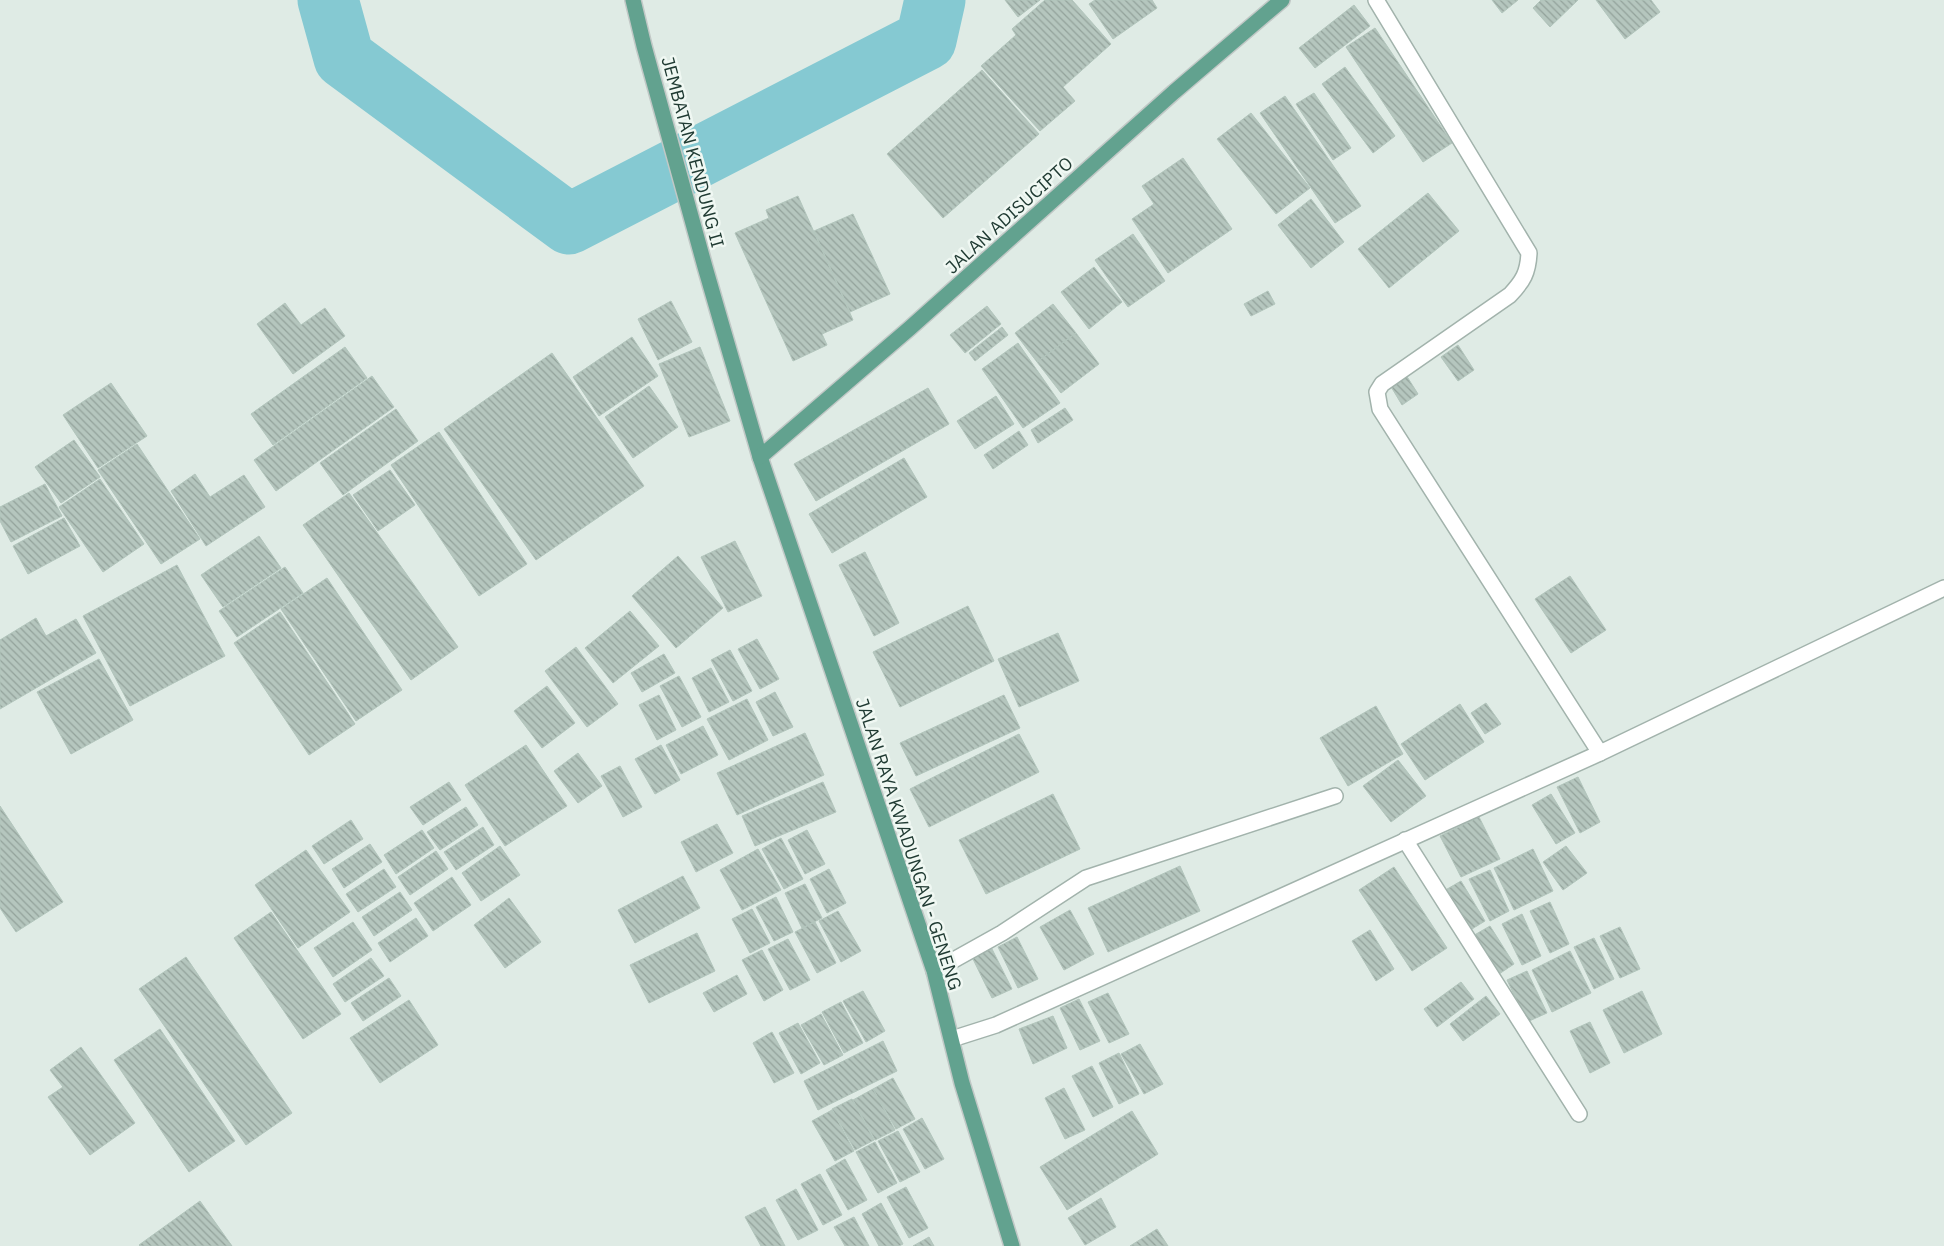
<svg xmlns="http://www.w3.org/2000/svg" width="1944" height="1246" font-family="'IBM Plex Sans',sans-serif">
<defs>
<pattern id="building-back-hatch" width="6" height="6" patternUnits="userSpaceOnUse" patternTransform="scale(1.25)"><rect width="6" height="6" fill="#b5c6be"/><path d="M-1 5l2 2M0 0l6 6M5-1l2 2" fill="none" stroke="#93a29b"/></pattern>
</defs>
<rect width="100%" height="100%" fill="#dfebe5"/>
<g fill="none" stroke-linecap="round" stroke-linejoin="round">
<!-- river -->
<path stroke="#85c9d2" stroke-width="61" d="M328 0 344 58 569 224 926 40 935 0"/>
</g>
<!-- building -->
<g fill="url(#building-back-hatch)" stroke="#b2c5bc">
<path d="M1005 0H1040L1018 17Z"/>
<path d="M1045 0H1072L1111 44 1063 87 1075 101 1040 131 981 66 1016 35 1012 29Z"/>
<path d="M1095 0H1152L1157 8 1113 39 1089 4Z"/>
<path d="M1492 0H1518L1502 13Z"/>
<path d="M1541 0H1578L1550 27 1533 8Z"/>
<path d="M1596 0H1651L1660 12 1625 39Z"/>
<path d="M1354 5 1370 26 1315 68 1299 48Z"/>
<path d="M1375 28 1452 143 1423 162 1346 47Z"/>
<path d="M1345 67 1395 136 1373 153 1322 84Z"/>
<path d="M982 70 1039 134 943 218 887 154Z"/>
<path d="M1314 93 1351 148 1333 160 1296 104Z"/>
<path d="M1285 96 1361 206 1335 223 1260 113Z"/>
<path d="M1251 113 1310 188 1276 214 1217 139Z"/>
<path d="M1183 158 1232 229 1168 273 1132 219 1154 204 1142 186Z"/>
<path d="M1428 193 1459 231 1389 288 1358 249Z"/>
<path d="M798 196 853 320 822 334 827 345 793 361 735 233 769 218 766 210Z"/>
<path d="M1311 199 1344 242 1311 268 1278 225Z"/>
<path d="M853 214 890 294 850 312 814 231Z"/>
<path d="M1133 234 1165 281 1128 307 1095 260Z"/>
<path d="M1094 267 1122 302 1089 329 1061 292Z"/>
<path d="M1268 291 1275 304 1251 316 1244 304Z"/>
<path d="M671 301 692 342 658 360 638 319Z"/>
<path d="M285 303 301 325 325 308 345 336 293 374 257 324Z"/>
<path d="M1053 304 1076 333 1037 362 1015 333Z"/>
<path d="M987 306 1001 324 965 353 950 335Z"/>
<path d="M1002 327 1008 335 975 361 969 353Z"/>
<path d="M1076 333 1099 364 1061 393 1037 362Z"/>
<path d="M632 337 658 376 599 416 573 377Z"/>
<path d="M1018 343 1060 403 1023 428 982 369Z"/>
<path d="M1458 345 1474 370 1458 381 1441 357Z"/>
<path d="M345 347 367 378 273 445 251 414Z"/>
<path d="M700 347 730 421 689 437 659 364Z"/>
<path d="M552 353 644 486 536 560 444 429Z"/>
<path d="M1406 375 1418 394 1402 405 1390 385Z"/>
<path d="M372 376 394 407 276 491 254 460Z"/>
<path d="M111 383 147 436 98 468 63 415Z"/>
<path d="M649 386 678 427 633 458 605 417Z"/>
<path d="M928 388 949 424 816 501 794 464Z"/>
<path d="M996 396 1014 424 975 449 957 421Z"/>
<path d="M1065 408 1073 420 1038 443 1031 430Z"/>
<path d="M396 409 418 441 343 495 320 463Z"/>
<path d="M1019 431 1028 445 993 469 984 455Z"/>
<path d="M439 432 527 564 479 596 391 465Z"/>
<path d="M74 440 100 477 61 503 35 467Z"/>
<path d="M137 444 200 539 161 564 98 470Z"/>
<path d="M904 458 927 497 832 553 809 514Z"/>
<path d="M390 470 415 505 378 531 353 495Z"/>
<path d="M195 474 210 497 244 475 265 507 206 546 171 491Z"/>
<path d="M100 479 144 544 103 572 59 507Z"/>
<path d="M45 484 62 516 11 542 0 521V507Z"/>
<path d="M349 493 458 647 411 680 303 525Z"/>
<path d="M64 518 80 546 28 574 13 546Z"/>
<path d="M259 536 281 568 223 607 201 575Z"/>
<path d="M735 541 762 596 728 612 701 557Z"/>
<path d="M865 552 899 623 874 636 839 565Z"/>
<path d="M678 556 723 608 676 648 632 596Z"/>
<path d="M177 565 225 656 130 706 83 616Z"/>
<path d="M285 567 303 593 237 637 219 611Z"/>
<path d="M1570 576 1606 630 1571 653 1535 599Z"/>
<path d="M327 578 402 690 356 721 281 609Z"/>
<path d="M968 606 994 661 900 707 873 652Z"/>
<path d="M630 611 659 646 613 683 585 648Z"/>
<path d="M280 612 355 724 309 755 234 643Z"/>
<path d="M36 618 46 636 76 619 96 653 0 709V640Z"/>
<path d="M1058 633 1079 681 1019 707 998 659Z"/>
<path d="M757 639 779 679 760 689 738 649Z"/>
<path d="M576 647 618 704 587 727 545 671Z"/>
<path d="M730 650 752 691 733 701 711 660Z"/>
<path d="M664 654 675 673 642 692 631 673Z"/>
<path d="M99 659 133 720 71 754 37 692Z"/>
<path d="M711 668 729 702 709 712 692 678Z"/>
<path d="M679 676 701 717 682 727 660 686Z"/>
<path d="M547 686 575 723 542 748 514 711Z"/>
<path d="M775 692 793 727 773 736 756 702Z"/>
<path d="M659 695 676 730 657 740 639 705Z"/>
<path d="M1004 695 1020 728 916 776 900 743Z"/>
<path d="M747 699 768 740 729 760 707 719Z"/>
<path d="M1486 703 1501 724 1485 734 1471 713Z"/>
<path d="M1460 704 1484 742 1425 780 1401 744Z"/>
<path d="M1376 706 1403 754 1348 786 1320 738Z"/>
<path d="M703 726 718 755 681 774 666 745Z"/>
<path d="M805 733 824 775 737 815 717 773Z"/>
<path d="M1019 734 1039 772 929 827 910 789Z"/>
<path d="M526 745 567 806 505 846 465 785Z"/>
<path d="M661 745 680 780 655 794 635 759Z"/>
<path d="M578 753 602 786 578 803 554 771Z"/>
<path d="M1398 760 1426 796 1391 822 1363 786Z"/>
<path d="M620 766 642 807 623 817 601 776Z"/>
<path d="M1578 777 1600 822 1580 833 1557 787Z"/>
<path d="M449 782 461 800 423 825 410 807Z"/>
<path d="M823 782 836 812 755 846 742 816Z"/>
<path d="M1053 794 1080 849 986 894 959 840Z"/>
<path d="M1551 794 1575 833 1556 844 1532 805Z"/>
<path d="M0 806 63 902 16 932 0 908Z"/>
<path d="M466 807 478 825 440 850 427 832Z"/>
<path d="M1479 817 1500 859 1461 877 1440 836Z"/>
<path d="M351 820 363 839 324 864 312 846Z"/>
<path d="M717 824 733 853 696 872 681 842Z"/>
<path d="M483 827 494 845 456 870 444 852Z"/>
<path d="M422 830 434 848 396 874 384 855Z"/>
<path d="M807 830 825 864 805 874 788 840Z"/>
<path d="M781 838 803 879 784 889 762 849Z"/>
<path d="M370 844 382 862 344 888 332 869Z"/>
<path d="M500 846 520 875 481 901 462 873Z"/>
<path d="M1566 846 1587 873 1563 890 1543 862Z"/>
<path d="M758 849 781 890 742 910 720 870Z"/>
<path d="M1533 849 1553 891 1514 910 1494 868Z"/>
<path d="M306 850 350 912 298 948 255 885Z"/>
<path d="M436 851 448 869 410 895 398 877Z"/>
<path d="M1180 866 1200 911 1108 952 1088 908Z"/>
<path d="M1394 867 1447 948 1412 971 1359 890Z"/>
<path d="M384 869 396 887 358 912 346 894Z"/>
<path d="M829 869 846 903 827 913 810 879Z"/>
<path d="M1490 870 1509 911 1490 921 1469 879Z"/>
<path d="M683 876 700 908 635 943 618 910Z"/>
<path d="M452 877 471 905 433 931 414 903Z"/>
<path d="M1461 881 1485 921 1467 932 1442 892Z"/>
<path d="M805 884 822 918 802 928 785 893Z"/>
<path d="M400 892 412 910 374 936 362 917Z"/>
<path d="M776 897 793 932 774 941 756 907Z"/>
<path d="M509 898 541 942 505 968 474 925Z"/>
<path d="M1550 902 1569 944 1550 953 1530 911Z"/>
<path d="M752 909 770 943 750 953 732 919Z"/>
<path d="M1070 910 1094 954 1064 970 1040 927Z"/>
<path d="M838 911 861 951 841 962 819 921Z"/>
<path d="M271 912 341 1014 303 1039 234 938Z"/>
<path d="M1522 914 1541 956 1522 965 1502 924Z"/>
<path d="M416 918 428 936 390 962 378 943Z"/>
<path d="M353 922 372 950 333 977 314 948Z"/>
<path d="M815 922 836 963 817 973 795 932Z"/>
<path d="M1490 926 1514 964 1496 976 1471 937Z"/>
<path d="M1620 927 1640 969 1620 978 1600 936Z"/>
<path d="M1370 930 1394 969 1376 981 1352 941Z"/>
<path d="M697 933 715 971 649 1003 630 965Z"/>
<path d="M1017 937 1038 979 1018 988 998 947Z"/>
<path d="M1594 938 1614 979 1594 989 1574 947Z"/>
<path d="M788 939 810 980 790 990 768 949Z"/>
<path d="M991 947 1012 989 992 998 972 957Z"/>
<path d="M762 950 783 990 764 1001 742 960Z"/>
<path d="M1570 951 1591 993 1552 1012 1532 970Z"/>
<path d="M186 957 292 1113 246 1145 139 989Z"/>
<path d="M371 958 384 976 345 1002 333 984Z"/>
<path d="M1527 971 1547 1013 1527 1022 1507 980Z"/>
<path d="M737 975 747 994 714 1012 703 993Z"/>
<path d="M389 978 401 996 363 1021 351 1003Z"/>
<path d="M1461 982 1474 999 1437 1027 1424 1009Z"/>
<path d="M863 991 885 1031 866 1042 843 1001Z"/>
<path d="M1642 991 1662 1034 1624 1053 1603 1010Z"/>
<path d="M1108 993 1129 1034 1109 1043 1088 1002Z"/>
<path d="M1486 996 1500 1014 1463 1041 1450 1024Z"/>
<path d="M1079 999 1100 1041 1080 1050 1060 1008Z"/>
<path d="M409 1000 438 1045 380 1083 350 1038Z"/>
<path d="M841 1002 863 1043 844 1053 822 1012Z"/>
<path d="M821 1014 843 1055 824 1065 801 1025Z"/>
<path d="M1053 1016 1067 1048 1033 1064 1019 1029Z"/>
<path d="M1590 1022 1610 1063 1590 1073 1570 1031Z"/>
<path d="M798 1023 820 1063 801 1074 779 1033Z"/>
<path d="M160 1029 235 1141 189 1172 114 1060Z"/>
<path d="M772 1032 794 1073 774 1083 753 1043Z"/>
<path d="M883 1041 897 1071 818 1110 804 1081Z"/>
<path d="M1140 1044 1163 1084 1144 1094 1121 1054Z"/>
<path d="M81 1047 135 1123 90 1155 48 1097 63 1087 50 1070Z"/>
<path d="M1119 1053 1139 1094 1119 1104 1099 1063Z"/>
<path d="M1092 1066 1113 1107 1093 1117 1072 1076Z"/>
<path d="M893 1078 915 1119 896 1129 873 1089Z"/>
<path d="M1064 1088 1085 1130 1065 1139 1045 1098Z"/>
<path d="M873 1089 895 1130 875 1140 853 1100Z"/>
<path d="M852 1099 874 1140 855 1150 832 1109Z"/>
<path d="M832 1110 854 1151 835 1161 812 1121Z"/>
<path d="M1132 1111 1158 1154 1067 1210 1040 1167Z"/>
<path d="M922 1118 944 1159 925 1169 903 1129Z"/>
<path d="M898 1131 920 1172 900 1182 878 1141Z"/>
<path d="M875 1142 897 1183 878 1193 856 1152Z"/>
<path d="M845 1159 867 1200 848 1210 826 1170Z"/>
<path d="M820 1174 842 1215 823 1225 801 1184Z"/>
<path d="M906 1187 928 1228 909 1238 887 1197Z"/>
<path d="M796 1189 818 1230 798 1240 776 1200Z"/>
<path d="M1101 1198 1116 1227 1085 1245 1068 1218Z"/>
<path d="M200 1201 232 1246H140L139 1245Z"/>
<path d="M881 1203 903 1244 899 1246H879L862 1214Z"/>
<path d="M765 1207 785 1246H761L745 1217Z"/>
<path d="M854 1217 869 1246H845L834 1227Z"/>
<path d="M1157 1229 1168 1246H1130Z"/>
<path d="M929 1237 934 1246H913Z"/>
</g>
<g fill="none" stroke-linecap="round" stroke-linejoin="round">
<defs>
<g id="minor">
<path d="M1376 0 1529 253C1528 273 1523 281 1510 295L1382 384 1377 392 1380 409 1600 753"/>
<path d="M1405 840 1579 1114"/>
<path d="M934 971 1002 933 1086 878 1335 796"/>
<path d="M952 1039 996 1025 1600 753 1944 588"/>
</g>
<g id="major">
<path d="M633 0 644 46 705 267 760 457 934 971 962 1083 1012 1246"/>
<path d="M760 457 910 328 1174 92 1282 0"/>
</g>
</defs>
<!-- minor casing -->
<use href="#minor" stroke="#a2b3ac" stroke-width="18"/>
<!-- major casing -->
<use href="#major" stroke="#c1c8c6" stroke-width="18"/>
<!-- minor -->
<use href="#minor" stroke="#fff" stroke-width="15"/>
<!-- major -->
<use href="#major" stroke="#62a28f" stroke-width="15"/>
</g>
<g text-anchor="middle" dominant-baseline="central" stroke-width="5" stroke-linejoin="round" paint-order="stroke">
<!-- street labels -->
<g font-size="18" fill="#203b33" stroke="#f0f8f3">
<text transform="translate(693 152) rotate(75)">JEMBATAN KENDUNG II</text>
<text transform="translate(1009 215) rotate(-42)">JALAN ADISUCIPTO</text>
<text transform="translate(909 844) rotate(72)">JALAN RAYA KWADUNGAN - GENENG</text>
</g>
</g>
</svg>
